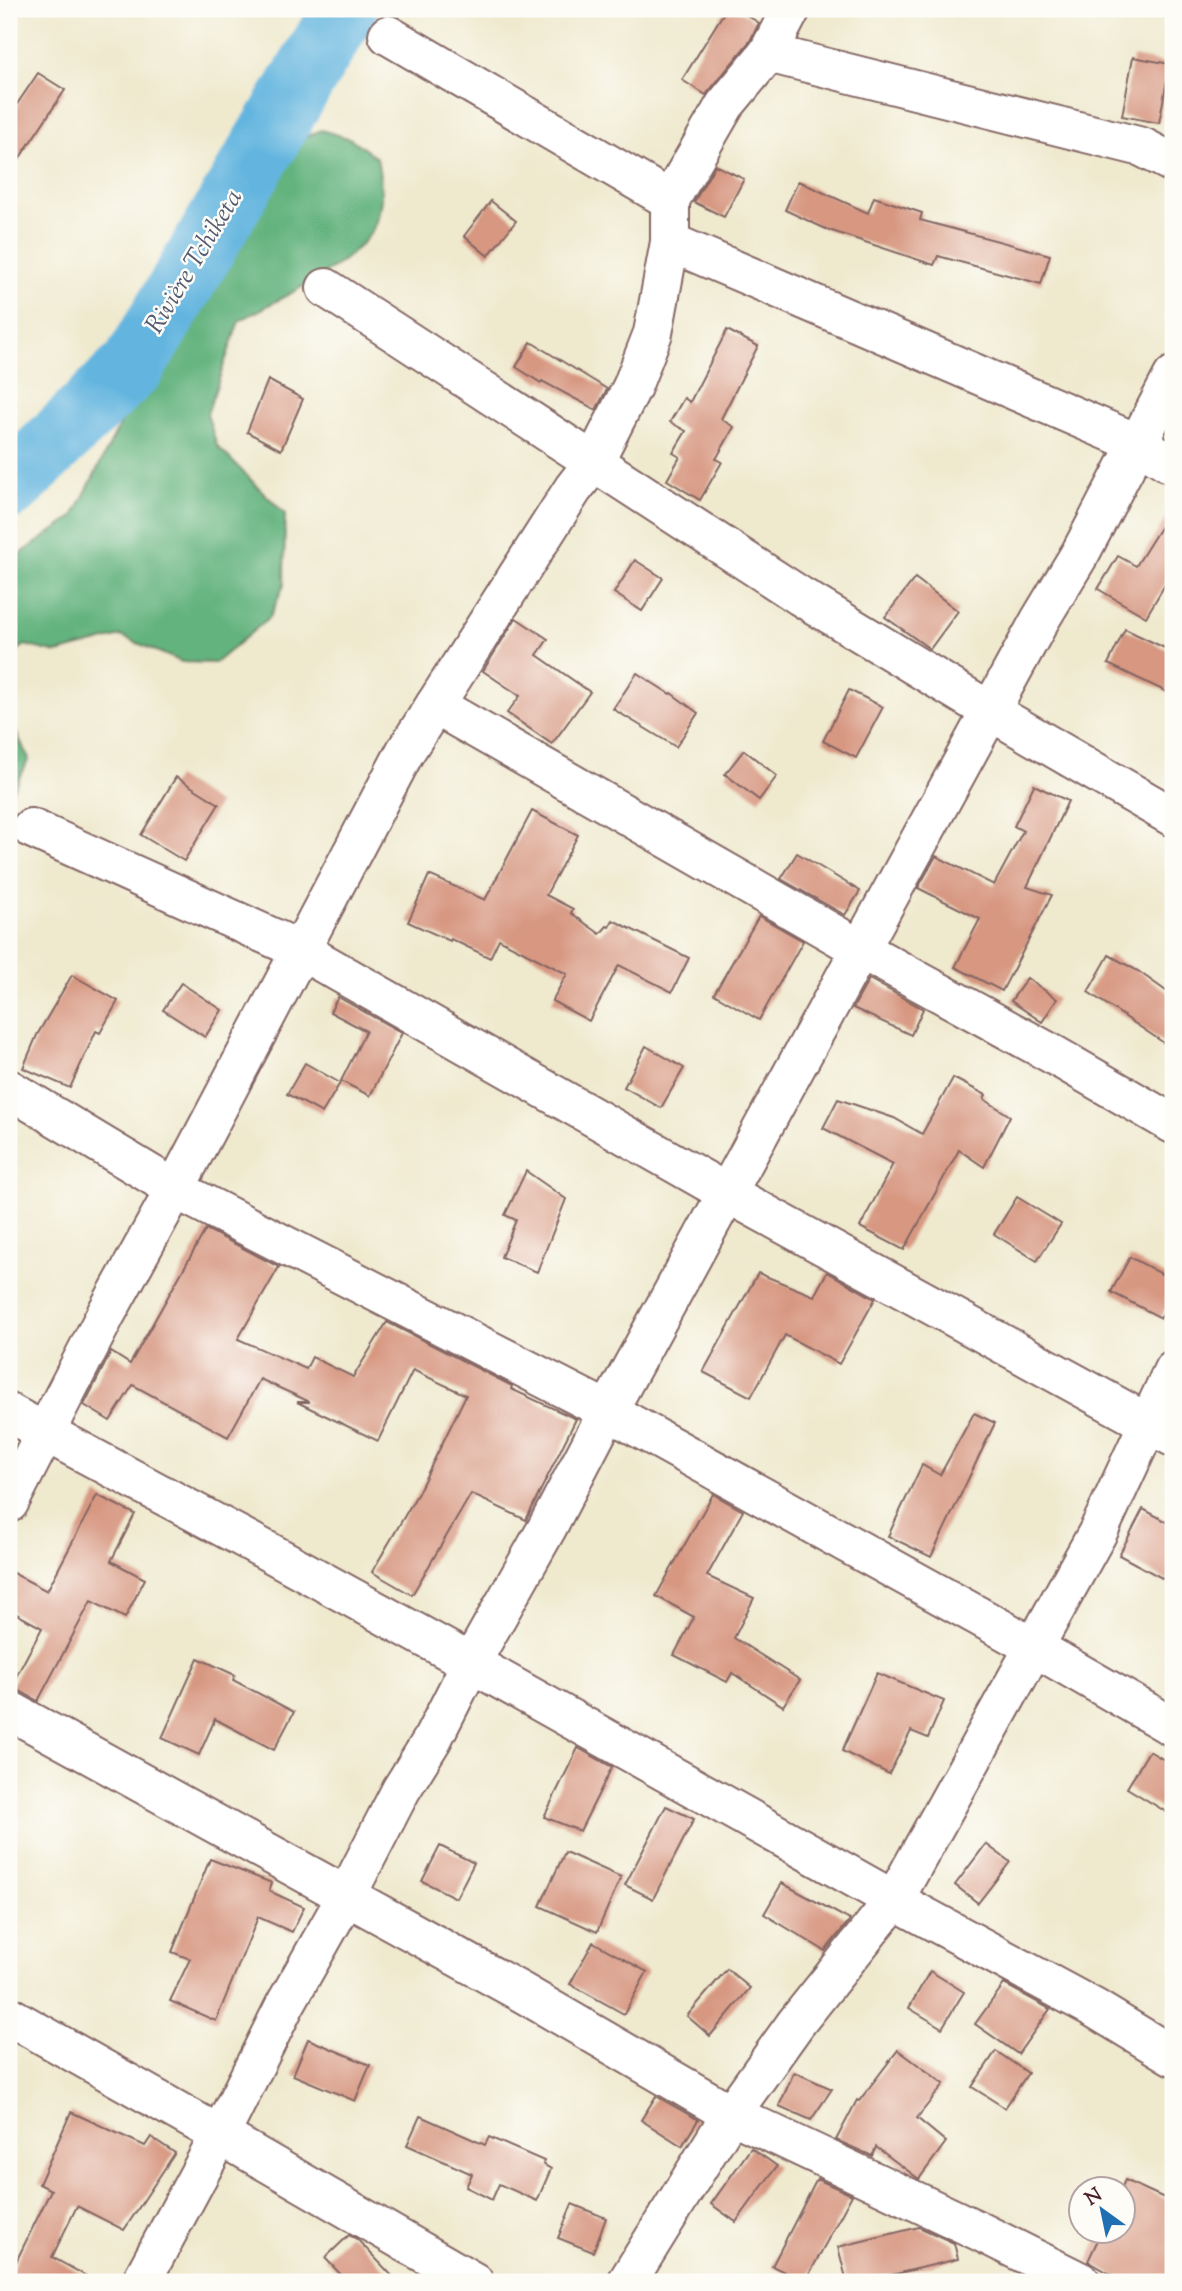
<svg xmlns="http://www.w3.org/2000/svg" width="1182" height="2291" font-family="'Sorts Mill Goudy',serif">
<rect width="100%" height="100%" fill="#fdfcf7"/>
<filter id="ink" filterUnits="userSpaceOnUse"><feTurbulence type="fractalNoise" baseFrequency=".0143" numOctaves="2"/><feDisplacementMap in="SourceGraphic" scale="14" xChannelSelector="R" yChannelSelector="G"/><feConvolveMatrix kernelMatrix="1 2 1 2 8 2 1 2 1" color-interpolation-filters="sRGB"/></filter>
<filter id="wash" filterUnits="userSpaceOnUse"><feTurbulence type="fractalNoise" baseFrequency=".00686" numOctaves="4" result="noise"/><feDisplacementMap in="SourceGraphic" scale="28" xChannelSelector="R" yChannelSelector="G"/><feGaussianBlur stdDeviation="1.57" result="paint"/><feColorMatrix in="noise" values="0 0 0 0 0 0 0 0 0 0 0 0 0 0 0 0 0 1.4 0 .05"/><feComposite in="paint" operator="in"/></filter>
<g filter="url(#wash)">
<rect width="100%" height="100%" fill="#efe9ce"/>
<!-- forest -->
<g fill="#64b37e" stroke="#576954" stroke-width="2">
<path d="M321 130 351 139 377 158C381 180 384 201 376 222 363 261 275 301 239 321L207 414 217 446 285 514 284 585 270 617 215 663 182 662 121 636 57 653 25 645 9 657V562L73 517 195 277 291 144Z"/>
<path d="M9 718 29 759 9 797Z"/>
</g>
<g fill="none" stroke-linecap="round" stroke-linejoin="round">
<!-- river -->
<path stroke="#64b5df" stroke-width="65" d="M9 487 134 365 345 9"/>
</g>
<g id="blocks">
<!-- building -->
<g fill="#d79781">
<path d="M726 9H737L759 23 750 41 706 95 682 80Z"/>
<path d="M1133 57 1170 64 1159 123 1122 116Z"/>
<path d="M38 73 65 90 9 174V116Z"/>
<path d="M715 165 744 179 724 217 694 202Z"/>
<path d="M798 181 868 213 874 197 922 213 920 220 1050 255 1041 284 938 256 934 265 826 229 785 210Z"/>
<path d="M491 201 516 221 488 256 464 236Z"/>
<path d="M727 330 758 346 721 419 734 427 716 459 722 462 700 500 667 480 680 457 673 453 686 431 670 422 684 398 690 402Z"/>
<path d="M531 342 607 389 596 410 542 381 541 383 516 367Z"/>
<path d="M268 380 303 399 281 450 247 432Z"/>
<path d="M1173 507V571L1146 617 1098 589 1118 556 1136 566Z"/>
<path d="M635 560 663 578 642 611 614 593Z"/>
<path d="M915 578 958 611 930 649 885 617Z"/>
<path d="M516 618 548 639 537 655 590 692 552 744 507 713 520 696 483 671Z"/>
<path d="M1125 629 1173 652V695L1108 664Z"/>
<path d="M637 673 670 694 671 693 698 713 676 747 613 709Z"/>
<path d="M849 690 883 707 856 758 823 741Z"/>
<path d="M744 750 777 776 759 800 725 774Z"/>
<path d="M176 777 219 804 184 861 141 835Z"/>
<path d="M1034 785 1068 801 1027 887 1052 895 1002 991 955 967 980 919 918 888 936 856 994 885 1023 831 1014 826Z"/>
<path d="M532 811 578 835 546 895 573 909 571 913 600 934 607 926 609 927 613 920 689 958 672 992 619 965 589 1021 552 1001 567 974 499 939 490 958 451 939 450 941 408 922 429 875 485 900Z"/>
<path d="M797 853 860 891 845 915 781 879Z"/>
<path d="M759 916 803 941 759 1020 714 994Z"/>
<path d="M1109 955 1138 971 1173 996V1049L1088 992Z"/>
<path d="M72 975 118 1001 100 1033 96 1031 70 1088 23 1068 37 1035Z"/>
<path d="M1027 978 1057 999 1042 1022 1011 1001Z"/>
<path d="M869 979 923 1009 911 1035 853 1008Z"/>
<path d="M181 983 222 1010 205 1037 163 1010Z"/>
<path d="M338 997 402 1033 370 1096 341 1081 366 1031 330 1012Z"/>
<path d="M646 1046 684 1068 661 1108 624 1087Z"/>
<path d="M305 1063 340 1083 322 1113 287 1094Z"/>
<path d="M953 1078 986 1095 984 1099 1010 1116 984 1167 959 1150 904 1250 860 1227 893 1164 823 1128 838 1099 894 1118 922 1134Z"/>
<path d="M526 1171 566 1199 537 1272 501 1257 516 1220 505 1215Z"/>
<path d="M1017 1197 1061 1224 1037 1261 994 1234Z"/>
<path d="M206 1229 279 1267 238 1339 306 1369 312 1357 353 1377 387 1322 512 1386 511 1389 576 1419 526 1520 471 1494 412 1595 372 1572 418 1493 466 1395 413 1370 378 1441 297 1402H310L260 1379 228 1437 133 1385 110 1421 84 1405 111 1352 130 1364Z"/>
<path d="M1130 1257 1173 1280V1295L1161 1318 1111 1292Z"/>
<path d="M827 1272 875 1299 839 1364 785 1335 751 1397 703 1372 758 1273 814 1296Z"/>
<path d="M974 1413 995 1423 931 1557 888 1536 922 1465 940 1475Z"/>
<path d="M713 1494 743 1511 707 1576 754 1598 734 1638 800 1680 783 1706 732 1673 727 1682 674 1655 694 1617 656 1596Z"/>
<path d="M97 1495 135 1514 111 1561 145 1579 125 1618 91 1601 38 1701 20 1691 10 1688 42 1628 9 1610V1571L47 1591Z"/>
<path d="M1143 1509 1173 1525V1584L1119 1555Z"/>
<path d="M198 1658 235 1675 233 1680 294 1712 274 1750 215 1719 199 1755 162 1738Z"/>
<path d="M877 1673 944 1701 928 1738 911 1731 889 1774 842 1751Z"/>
<path d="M578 1748 612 1767 580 1831 544 1817Z"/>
<path d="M1149 1751 1173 1765V1816L1127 1788Z"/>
<path d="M666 1806 694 1819 653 1899 625 1885Z"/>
<path d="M986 1844 1010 1862 978 1903 955 1885Z"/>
<path d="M440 1846 474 1863 456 1898 422 1881Z"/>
<path d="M565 1852 621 1877 597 1932 540 1906Z"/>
<path d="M210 1859 272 1883 269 1891 304 1907 292 1932 258 1917 216 2021 170 2001 190 1959 172 1952Z"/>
<path d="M782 1883 850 1920 825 1951 764 1914Z"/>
<path d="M593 1942 647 1972 624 2014 570 1984Z"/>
<path d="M727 1969 750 1988 710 2036 687 2016Z"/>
<path d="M930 1971 964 1992 942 2028 909 2008Z"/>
<path d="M1004 1984 1050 2009 1018 2054 975 2024Z"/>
<path d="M308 2039 370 2065 355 2101 293 2075Z"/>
<path d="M898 2050 944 2084 917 2118 946 2142 919 2179 876 2147 872 2156 836 2140 857 2100 859 2101Z"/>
<path d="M996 2051 1028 2073 1005 2108 972 2087Z"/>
<path d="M794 2072 832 2089 811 2120 779 2106Z"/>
<path d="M656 2096 698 2120 682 2146 641 2120Z"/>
<path d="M71 2112 145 2146 151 2137 175 2153 124 2230 77 2206 52 2257 97 2282H9V2276L51 2190 39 2184Z"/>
<path d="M420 2116 485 2145 489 2137 544 2161 543 2164 551 2169 537 2201 499 2184 492 2200 466 2187 472 2174 407 2145Z"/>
<path d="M751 2148 777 2166 736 2222 711 2204Z"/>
<path d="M817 2179 852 2195 805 2282 772 2266Z"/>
<path d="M1125 2180 1173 2202V2282H1124L1088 2261 1102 2231H1123V2189H1121Z"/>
<path d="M572 2204 606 2218 593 2252 558 2238Z"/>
<path d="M919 2227 954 2243 958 2259 862 2282H847L838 2247Z"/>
<path d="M349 2235 357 2239 398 2282H348L325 2258Z"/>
</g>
</g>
</g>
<g filter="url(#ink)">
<use href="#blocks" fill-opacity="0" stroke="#846664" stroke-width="2"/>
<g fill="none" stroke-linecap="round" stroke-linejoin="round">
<defs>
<g id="minor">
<path d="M388 35 670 200"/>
<path d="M768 53 1142 147 1173 163"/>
<path d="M670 242 1139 444 1173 465"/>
<path d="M326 288 800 596 990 711 1173 817"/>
<path d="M435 705 860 949 1054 1055 1173 1124"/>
<path d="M31 828 300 950 727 1193 1173 1437"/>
<path d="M9 1089 175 1189 608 1411 1034 1647 1173 1727"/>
<path d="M9 1413 249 1541 471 1663 894 1900 1094 2008 1173 2056"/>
<path d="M9 1503 106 1314 175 1189 405 752 573 489 594 462 632 387 653 333 670 242V200L725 105 768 53 791 9"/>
<path d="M9 1710 521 1992 731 2114 979 2231 1081 2282"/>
<path d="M9 2016 220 2135 474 2282"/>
<path d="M141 2282 220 2135 285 2005 347 1895 401 1790 432 1740 471 1663 547 1528 608 1411 1040 620 1081 552 1173 376"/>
<path d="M627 2282 731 2114 796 2023 894 1900 1098 1532 1173 1370"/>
</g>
</defs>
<!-- minor casing -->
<use href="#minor" stroke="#846664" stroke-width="42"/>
<!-- minor -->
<use href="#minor" stroke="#fff" stroke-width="38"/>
</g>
</g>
<g text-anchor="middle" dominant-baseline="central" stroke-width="5" stroke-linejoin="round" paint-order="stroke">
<!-- water labels -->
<g font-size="26" font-style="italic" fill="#545b73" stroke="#fdfcf7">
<text transform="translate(195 262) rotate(-59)">Rivière Tchiketa</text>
</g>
</g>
<!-- margin -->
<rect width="1182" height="2291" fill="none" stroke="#fdfcf7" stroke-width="35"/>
<!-- north arrow -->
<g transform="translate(1102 2210) rotate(327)"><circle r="33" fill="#fdfcf7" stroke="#b5a4a5" stroke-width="2"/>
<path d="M0-5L12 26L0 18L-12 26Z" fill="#1f6fb2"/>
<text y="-10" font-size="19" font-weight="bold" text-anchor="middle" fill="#4a1f2b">N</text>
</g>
</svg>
